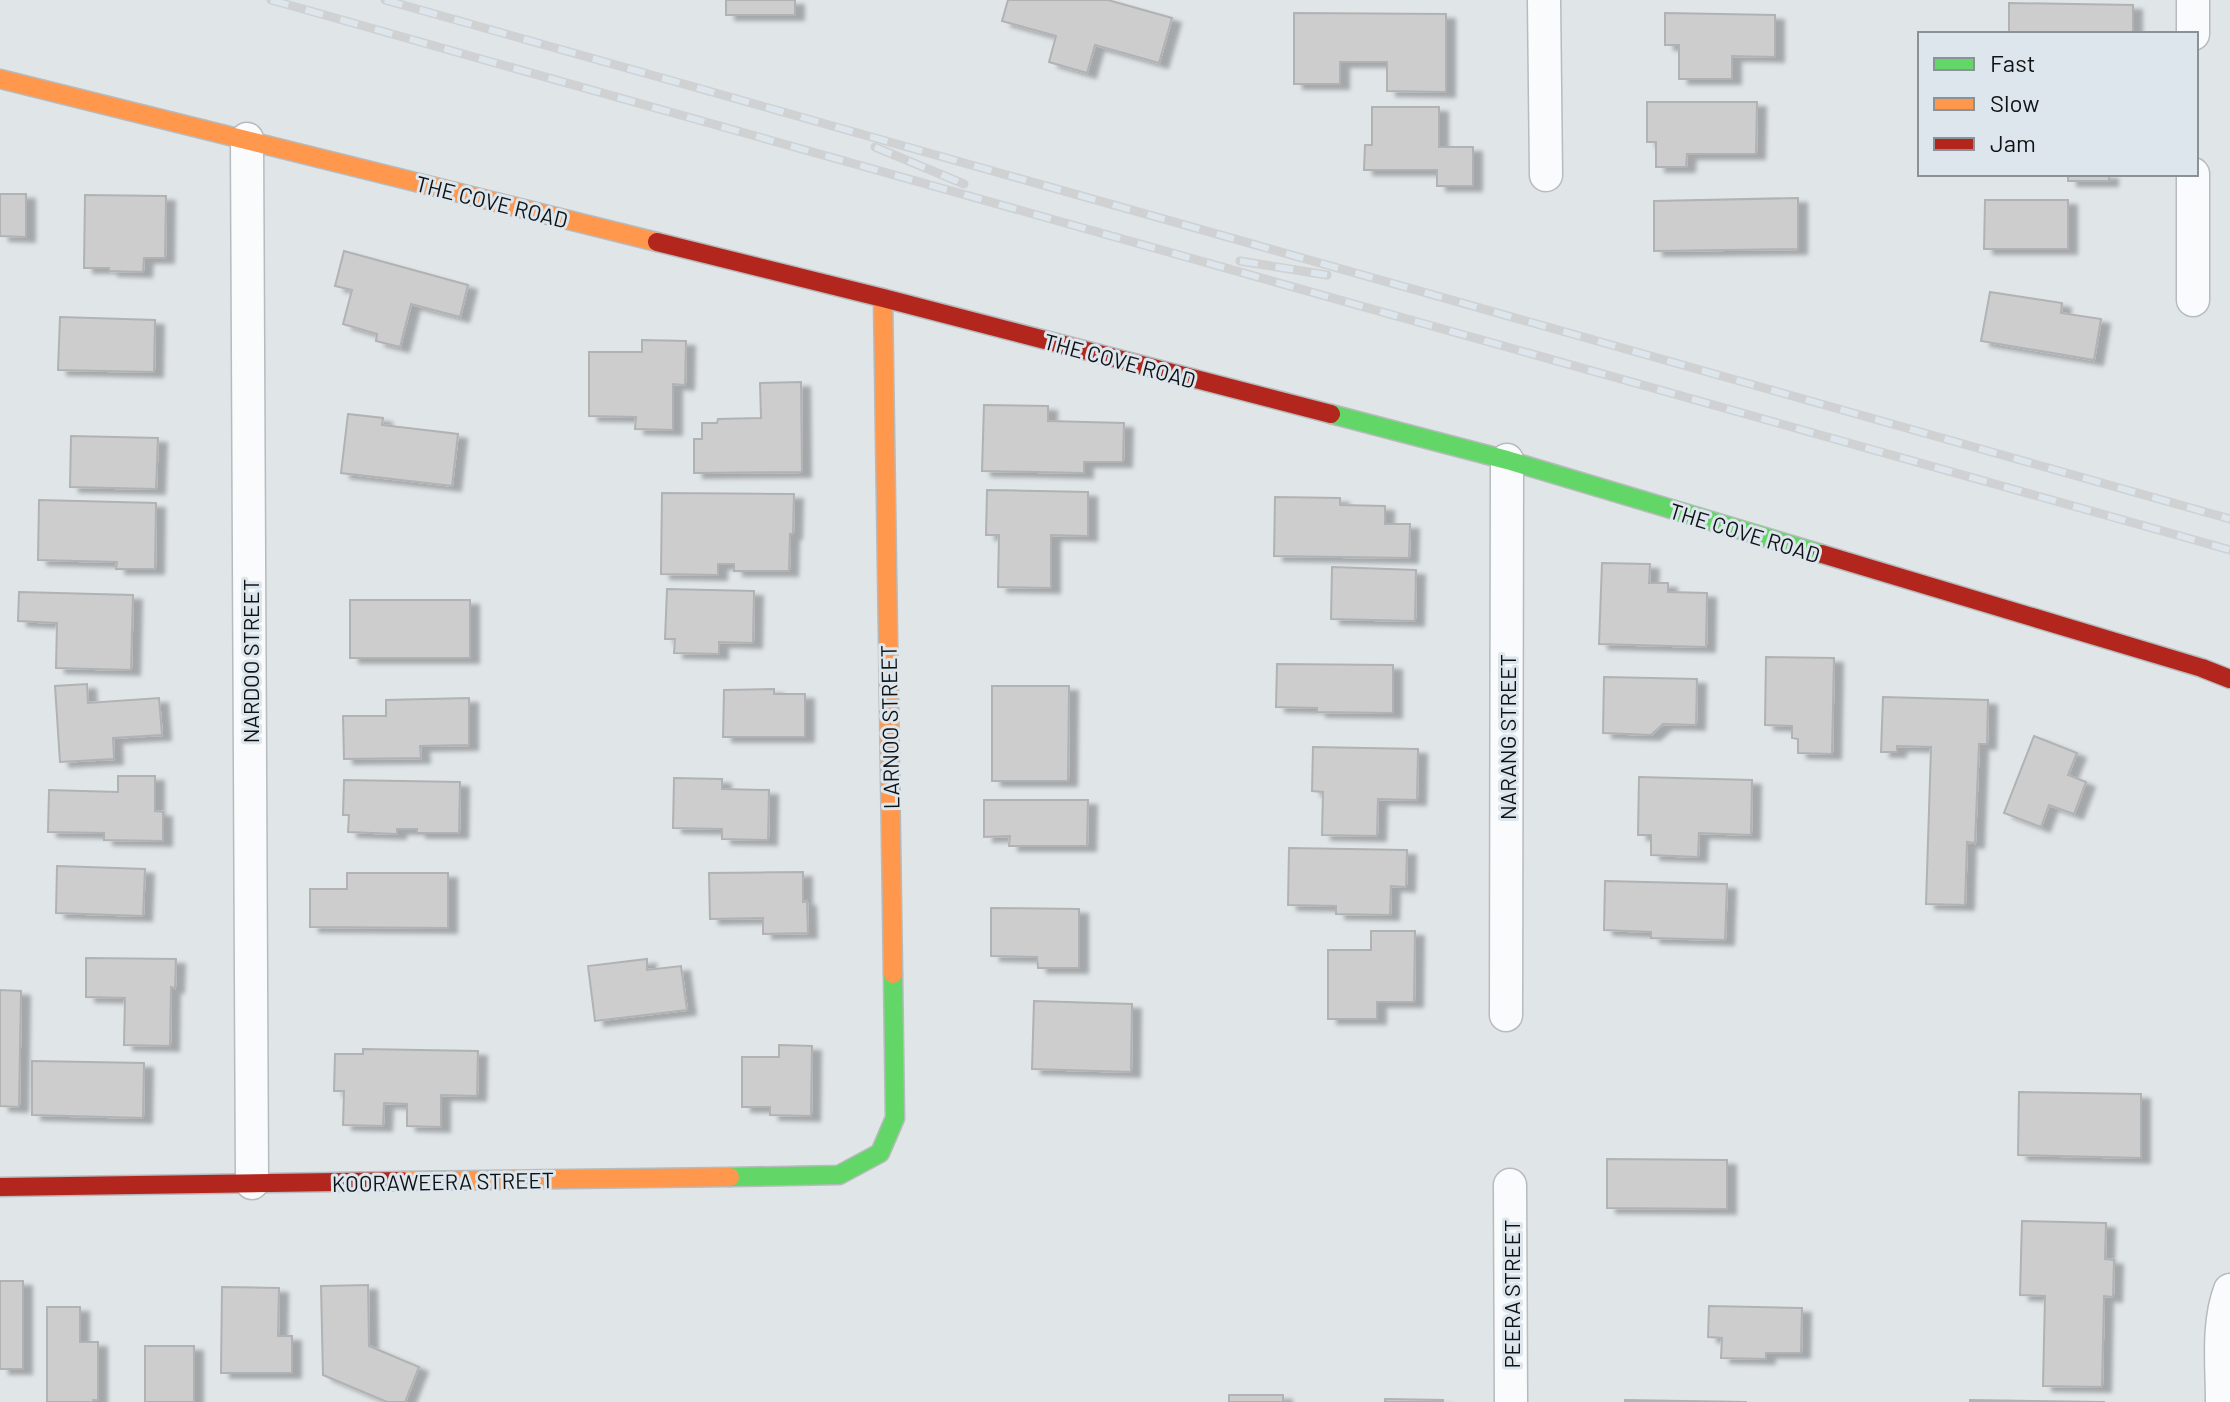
<svg xmlns="http://www.w3.org/2000/svg" width="2230" height="1402" font-family="Barlow,sans-serif">
<defs>
<filter id="shadow"><feDropShadow dx="9" dy="5" stdDeviation="2" flood-color="#0004"/></filter>
</defs>
<rect width="100%" height="100%" fill="#e0e5e8"/>
<!-- building -->
<g fill="#cdcdce" stroke="#b1b2b3" stroke-width="2" filter="url(#shadow)">
<rect x="726" y="0" width="69" height="15"/>
<path d="M1008 0H1108L1172 18 1159 63 1095 45 1087 73 1049 62 1056 36 1002 21Z"/>
<path d="M2009 3 2133 5V34H2009Z"/>
<path d="M1294 13 1446 14V92L1387 91V62H1340V84H1294Z"/>
<path d="M1665 13 1775 15V57L1732 56V79H1679V45H1665Z"/>
<path d="M1647 102H1757L1756 154H1687L1686 167H1656V142H1647Z"/>
<path d="M1372 107H1439V147H1473V186H1437V170H1364L1365 145H1372Z"/>
<rect x="2068" y="174" width="41" height="7"/>
<path d="M0 194H26V237L0 236Z"/>
<path d="M85 195 166 196 165 258H144L143 272 109 271V268H84Z"/>
<path d="M1798 198V249L1654 251V201Z"/>
<path d="M1985 200H2068V249H1984Z"/>
<path d="M344 251 468 285 460 317 411 304 400 347 376 341 377 334 343 324 352 290 335 286Z"/>
<path d="M1990 292 2062 303 2061 313 2101 319 2094 360 1981 341Z"/>
<path d="M60 317 155 320 154 372 58 370Z"/>
<path d="M642 340 686 341 685 385 673 384V430L635 429 636 417 589 416V352H642Z"/>
<path d="M801 382 802 472 694 473V439H702V423H717L718 419 761 418 760 383Z"/>
<path d="M984 405 1048 406V421L1124 423 1123 462H1084V473L982 471Z"/>
<path d="M348 414 383 418 382 425 458 434 452 486 341 473Z"/>
<path d="M71 436 158 438 156 489 70 487Z"/>
<path d="M987 490 1088 492V536L1051 535V588L998 587 999 535H986Z"/>
<path d="M662 493 794 494 793 534H790L789 571H734V564H718V575L661 574Z"/>
<path d="M1275 497 1340 498V505L1385 506V524H1410L1409 558 1274 556Z"/>
<path d="M39 500 156 503 155 569H116L117 562 38 560Z"/>
<path d="M1602 563 1650 564 1649 583H1668V592L1707 593 1706 647 1599 644Z"/>
<path d="M1332 567 1416 570 1415 621 1331 619Z"/>
<path d="M667 589 754 591 753 643 719 642V654L674 653 675 639H665Z"/>
<path d="M19 592 133 595 131 670 56 668 57 623 18 621Z"/>
<rect x="350" y="600" width="120" height="58"/>
<path d="M1766 657 1834 658 1832 754 1798 753V739L1792 738V726L1765 725Z"/>
<path d="M1277 664 1393 665V713L1317 712V708L1276 707Z"/>
<path d="M1604 677 1697 679 1696 725 1663 724 1651 735 1603 733Z"/>
<path d="M87 684 88 703 159 698 162 735 113 738 114 759 60 762 55 686Z"/>
<path d="M992 686H1069L1068 781H992Z"/>
<path d="M774 689V694H805V737H723L724 690Z"/>
<path d="M1883 697 1988 700 1987 744H1979L1975 843 1967 842 1965 905 1926 904 1931 747 1897 746V752H1881Z"/>
<path d="M469 698V745L420 746 421 758 344 759 343 716H386V700Z"/>
<path d="M2034 736 2077 753 2068 775 2086 782 2074 814 2049 805 2041 827 2004 813Z"/>
<path d="M1313 747 1418 749 1417 800 1378 799 1377 836 1322 835 1323 792 1312 791Z"/>
<path d="M118 776H155V811L163 812V841L104 840V833L48 832 49 790 118 792Z"/>
<path d="M1639 777 1752 780 1751 835 1699 833 1698 857 1651 855V835H1638Z"/>
<path d="M674 778 722 779V789L769 790 768 840 722 839V829L673 828Z"/>
<path d="M344 780 460 782 459 833H417V829H397V834L348 832 349 815H343Z"/>
<path d="M984 800H1088L1087 846H1009L1010 836 984 837Z"/>
<path d="M1289 848 1407 850 1406 887 1391 886 1390 915 1336 914V906L1288 905Z"/>
<path d="M57 866 145 869 143 916 56 913Z"/>
<path d="M803 872V902L807 901 808 933 763 934V918L710 919 709 873Z"/>
<path d="M347 873H448V928L310 927V889H347Z"/>
<path d="M1605 881 1727 884 1725 940 1651 938V932L1604 930Z"/>
<path d="M991 908 1079 909V968H1038L1037 957 991 956Z"/>
<path d="M1371 931H1415L1414 1002H1377V1019H1328V950H1371Z"/>
<path d="M86 958 176 959 175 988 171 987 170 1046 124 1045 125 998 86 997Z"/>
<path d="M647 959V970L681 966 687 1010 595 1021 588 966Z"/>
<path d="M0 990 21 991 19 1107 0 1106Z"/>
<path d="M1034 1001 1132 1004 1131 1072 1032 1069Z"/>
<path d="M779 1045 812 1046 811 1116 770 1115V1107H742V1057H779Z"/>
<path d="M363 1049 478 1051 477 1096 441 1095V1127L407 1126V1104L384 1103 383 1126 343 1125 344 1091H334L335 1054H363Z"/>
<path d="M32 1061 144 1063 143 1118 32 1115Z"/>
<path d="M2019 1092 2141 1094V1158L2018 1155Z"/>
<path d="M1607 1159 1727 1160V1209L1607 1208Z"/>
<path d="M2022 1221 2106 1223 2105 1259 2114 1260 2113 1297 2104 1296 2102 1387 2043 1386 2045 1296 2020 1295Z"/>
<rect x="0" y="1281" width="23" height="88"/>
<path d="M368 1285 369 1346 419 1367 405 1402H387L323 1375 321 1286Z"/>
<path d="M222 1287 279 1288 278 1336H292V1373H221Z"/>
<path d="M1709 1306 1802 1308 1801 1353H1766V1359L1721 1358 1722 1338 1708 1337Z"/>
<path d="M47 1307H80V1342H98V1400H93V1402H47Z"/>
<rect x="145" y="1346" width="49" height="56"/>
<rect x="1229" y="1395" width="54" height="7"/>
<path d="M1385 1399 1443 1400V1402H1385Z"/>
<path d="M1625 1400 1747 1402H1625Z"/>
<path d="M1970 1400 2105 1402H1970Z"/>
</g>
<g fill="none" stroke-linecap="round" stroke-linejoin="round">
<defs>
<g id="street">
<path d="M1544 0 1546 175"/>
<path d="M2193 0V34"/>
<path d="M247 139 252 1183"/>
<path d="M2193 174V300"/>
<path d="M1506 1015 1507 460"/>
<path d="M1510 1185 1511 1402"/>
<path d="M2222 1402C2222 1366 2217 1324 2230 1290"/>
</g>
<g id="fast">
<path d="M1331 414 1507 460 1822 554"/>
<path d="M730 1177 839 1175 880 1153 895 1118 893 974"/>
</g>
<g id="slow">
<path d="M0 79 657 242"/>
<path d="M883 298 893 974"/>
<path d="M402 1181 730 1177"/>
</g>
<g id="jam">
<path d="M657 242 883 298 1331 414"/>
<path d="M1822 554 2202 668 2230 679"/>
<path d="M0 1187 402 1181"/>
</g>
</defs>
<!-- street casing -->
<use href="#street" stroke="#b7bbbd" stroke-width="35"/>
<!-- fast casing -->
<use href="#fast" stroke="#b7bbbd" stroke-width="21"/>
<!-- slow casing -->
<use href="#slow" stroke="#b7bbbd" stroke-width="21"/>
<!-- jam casing -->
<use href="#jam" stroke="#b7bbbd" stroke-width="21"/>
<!-- street -->
<use href="#street" stroke="#fafbfc" stroke-width="32"/>
<!-- fast -->
<use href="#fast" stroke="#63d668" stroke-width="18"/>
<!-- slow -->
<use href="#slow" stroke="#ff974d" stroke-width="18"/>
<!-- jam -->
<use href="#jam" stroke="#b3261e" stroke-width="18"/>
<defs>
<g id="rail">
<path d="M271 0 2230 550"/>
<path d="M385 0 2230 519"/>
<path d="M875 147 964 184"/>
<path d="M1240 261 1327 275"/>
</g>
</defs>
<!-- rail casing -->
<use href="#rail" stroke="#d0d1d3" stroke-width="9"/>
<!-- rail -->
<use href="#rail" stroke="#dde6ec" stroke-width="6" stroke-dasharray="18" stroke-linecap="butt"/>
</g>
<g text-anchor="middle" dominant-baseline="central" stroke-width="6" stroke-linejoin="round" paint-order="stroke">
<!-- street labels -->
<g font-size="22" fill="#101315" stroke="#dde6ec">
<text transform="translate(492 201) rotate(14)">THE COVE ROAD</text>
<text transform="translate(1120 360) rotate(15)">THE COVE ROAD</text>
<text transform="translate(1745 532) rotate(17)">THE COVE ROAD</text>
<text transform="translate(250 661) rotate(-90)">NARDOO STREET</text>
<text transform="translate(889 727) rotate(-91)">LARNOO STREET</text>
<text transform="translate(1507 737) rotate(-90)">NARANG STREET</text>
<text transform="translate(443 1181) rotate(-1)">KOORAWEERA STREET</text>
<text transform="translate(1511 1294) rotate(-90)">PEERA STREET</text>
</g>
</g>
<!-- legend -->
<rect x="1918" y="32" width="280" height="144" fill="#dde6ec" stroke="#8b9296" stroke-width="2"/>
<rect x="1934" y="58" width="40" height="12" fill="#63d668" stroke="#8b9296" stroke-width="2"/>
<text x="1990" y="72" font-size="24" fill="#101315">Fast</text>
<rect x="1934" y="98" width="40" height="12" fill="#ff974d" stroke="#8b9296" stroke-width="2"/>
<text x="1990" y="112" font-size="24" fill="#101315">Slow</text>
<rect x="1934" y="138" width="40" height="12" fill="#b3261e" stroke="#8b9296" stroke-width="2"/>
<text x="1990" y="152" font-size="24" fill="#101315">Jam</text>
</svg>
